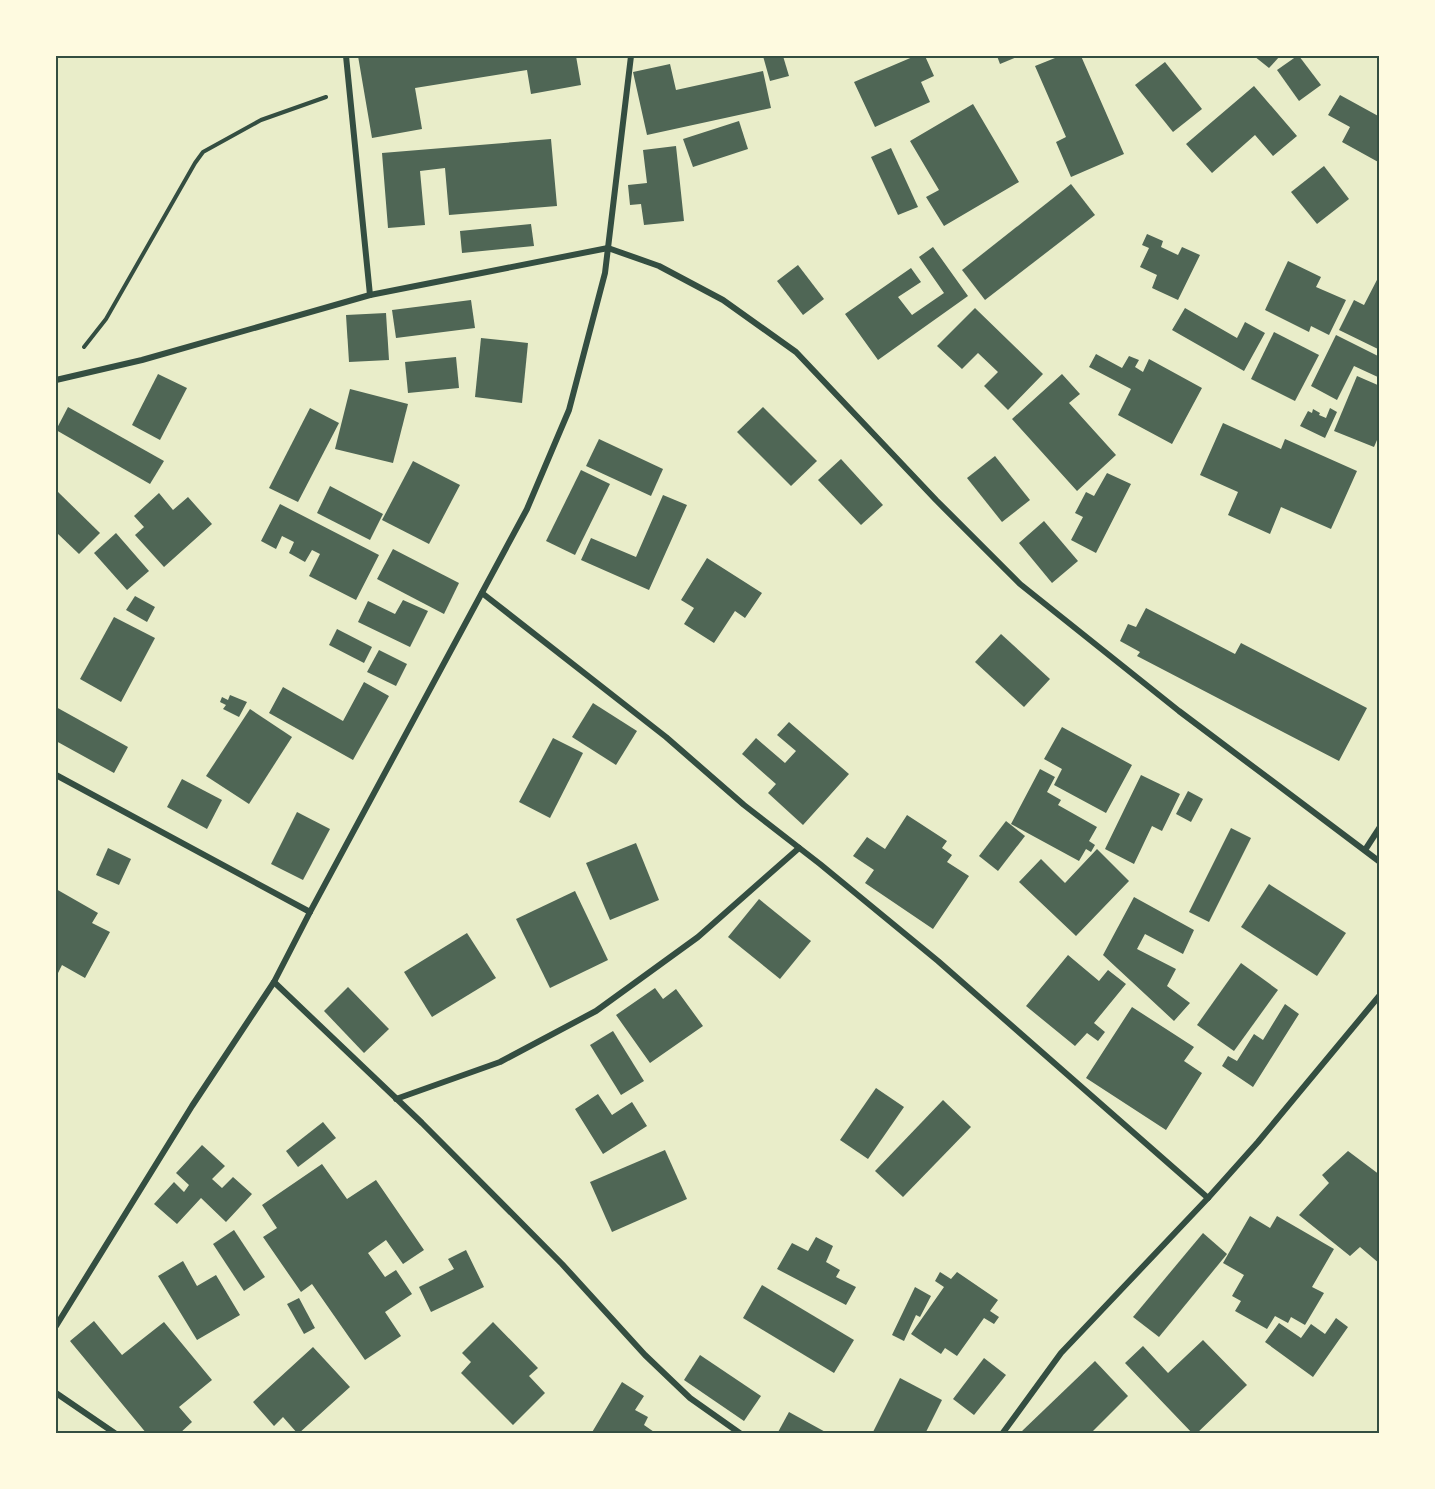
<svg xmlns="http://www.w3.org/2000/svg" width="1435" height="1489" font-family="Inter,sans-serif">
<rect width="100%" height="100%" fill="#e9edc9"/>
<!-- building -->
<g fill="#4f6655">
<path d="M358 56H576L581 85 531 94 527 70 415 88 422 129 372 138Z"/>
<path d="M763 56H783L789 76 770 81Z"/>
<path d="M915 56H925L934 76 921 82 930 102 875 127 854 82Z"/>
<path d="M997 56H1019L1000 64Z"/>
<path d="M1060 56H1081L1124 154 1071 177 1056 142 1066 137 1035 66Z"/>
<path d="M1254 56H1280L1269 68Z"/>
<path d="M1297 56H1299L1321 85 1299 101 1277 70Z"/>
<path d="M1165 62 1202 109 1173 132 1135 85Z"/>
<path d="M670 64 676 90 763 71 771 108 647 135 633 72Z"/>
<path d="M1254 86 1297 136 1273 156 1255 135 1212 173 1186 144Z"/>
<path d="M1340 95 1380 117V163L1342 142 1350 127 1328 115Z"/>
<path d="M973 104 1019 182 944 226 926 197 939 190 910 141Z"/>
<path d="M739 121 748 149 693 167 683 139Z"/>
<path d="M551 139 557 206 449 215 445 168 420 171 425 225 388 228 382 153Z"/>
<path d="M676 146 684 221 644 225 641 204 630 205 628 185 647 183 643 150Z"/>
<path d="M891 148 918 207 898 215 871 157Z"/>
<path d="M1324 166 1349 199 1317 224 1291 192Z"/>
<path d="M1071 184 1095 215 985 300 962 270Z"/>
<path d="M531 224 534 246 462 253 460 231Z"/>
<path d="M1147 234 1163 241 1161 247 1178 255 1182 247 1200 255 1178 300 1152 288 1157 275 1140 267 1149 248 1142 245Z"/>
<path d="M933 247 968 296 878 360 845 314 911 268 921 282 898 297 912 315 944 293 919 257Z"/>
<path d="M1288 261 1321 277 1316 287 1346 300 1329 335 1311 326 1309 332 1265 310Z"/>
<path d="M798 265 824 299 803 315 777 281Z"/>
<path d="M1380 274V350L1339 330 1354 300 1364 305Z"/>
<path d="M471 300 475 328 396 338 392 310Z"/>
<path d="M975 308 1043 374 1008 410 984 386 998 372 978 353 962 369 937 346Z"/>
<path d="M1185 308 1237 338 1245 322 1265 333 1244 371 1172 330Z"/>
<path d="M386 313 389 360 349 362 346 315Z"/>
<path d="M1274 332 1319 355 1295 401 1251 379Z"/>
<path d="M1336 335 1380 357V378L1354 366 1337 400 1311 386Z"/>
<path d="M481 338 528 343 522 403 475 397Z"/>
<path d="M1096 354 1122 368 1129 356 1139 360 1135 367 1143 372 1149 359 1202 388 1172 444 1118 415 1131 389 1089 367Z"/>
<path d="M456 357 459 388 408 393 405 362Z"/>
<path d="M158 374 187 388 160 440 132 425Z"/>
<path d="M1062 374 1080 394 1069 403 1116 455 1077 491 1012 419Z"/>
<path d="M1357 376 1380 386V433L1374 447 1334 431Z"/>
<path d="M350 389 408 404 393 463 335 449Z"/>
<path d="M68 407 164 461 150 484 56 430Z"/>
<path d="M763 407 817 461 791 486 737 432Z"/>
<path d="M310 408 339 423 298 502 269 488Z"/>
<path d="M1330 408 1337 412 1325 438 1300 426 1308 411 1312 413 1313 409 1320 413 1319 415 1326 418Z"/>
<path d="M1223 423 1281 449 1285 439 1357 471 1331 529 1281 507 1270 534 1228 515 1238 492 1200 475Z"/>
<path d="M599 439 663 469 651 496 586 466Z"/>
<path d="M995 456 1030 500 1002 522 967 478Z"/>
<path d="M841 459 883 505 861 525 818 480Z"/>
<path d="M413 461 460 485 429 544 382 520Z"/>
<path d="M581 470 610 484 575 555 546 541Z"/>
<path d="M1107 473 1131 484 1096 553 1071 540 1083 517 1075 513 1086 492 1094 496Z"/>
<path d="M330 486 383 514 370 540 317 513Z"/>
<path d="M56 490 100 533 79 554 56 532Z"/>
<path d="M159 493 173 510 188 497 212 524 164 567 135 535 144 527 134 516Z"/>
<path d="M663 495 687 505 649 590 581 560 591 538 636 557Z"/>
<path d="M280 504 379 555 356 600 309 576 320 554 312 550 305 562 289 553 294 542 282 536 276 549 261 541Z"/>
<path d="M1044 521 1078 561 1052 583 1019 543Z"/>
<path d="M116 533 149 571 127 590 94 553Z"/>
<path d="M393 549 459 583 444 614 377 579Z"/>
<path d="M707 558 762 593 745 618 735 611 714 643 684 624 694 608 681 600Z"/>
<path d="M135 596 155 607 147 622 126 610Z"/>
<path d="M403 600 428 611 410 647 358 622 368 601 395 614Z"/>
<path d="M1146 608 1235 654 1241 643 1367 708 1339 761 1137 656 1140 652 1120 641 1128 624 1136 627Z"/>
<path d="M114 617 155 638 121 702 80 679Z"/>
<path d="M337 629 372 647 364 663 329 645Z"/>
<path d="M1001 634 1050 679 1024 707 975 662Z"/>
<path d="M379 650 407 664 396 686 367 672Z"/>
<path d="M364 682 389 696 353 760 269 713 283 687 343 721Z"/>
<path d="M230 695 247 702 239 717 223 709 226 705 220 702 222 697 228 700Z"/>
<path d="M593 703 637 731 616 765 572 737Z"/>
<path d="M56 707 128 747 114 773 56 741Z"/>
<path d="M250 709 292 737 249 804 206 776Z"/>
<path d="M789 722 849 774 803 825 768 793 776 784 742 754 756 738 785 763 796 751 777 735Z"/>
<path d="M1062 727 1132 765 1106 813 1054 785 1062 769 1044 759Z"/>
<path d="M553 738 583 753 550 818 519 802Z"/>
<path d="M1040 769 1055 777 1047 792 1061 800 1058 805 1097 827 1089 841 1095 845 1091 852 1086 849 1079 861 1011 824Z"/>
<path d="M1141 775 1180 794 1162 831 1152 826 1134 864 1105 849Z"/>
<path d="M182 779 222 800 207 829 167 807Z"/>
<path d="M1188 791 1203 799 1191 822 1176 814Z"/>
<path d="M297 812 330 829 303 880 271 864Z"/>
<path d="M907 815 947 841 942 848 952 855 947 862 969 876 933 929 865 883 874 870 853 856 867 837 885 849Z"/>
<path d="M1006 821 1025 836 998 871 979 856Z"/>
<path d="M1231 828 1251 838 1209 922 1189 912Z"/>
<path d="M636 843 659 900 610 920 586 863Z"/>
<path d="M108 848 131 859 119 885 96 875Z"/>
<path d="M1097 849 1129 881 1076 936 1019 882 1041 859 1065 883Z"/>
<path d="M1269 884 1346 933 1317 976 1241 927Z"/>
<path d="M56 889 98 913 92 923 110 932 85 978 62 965 56 977Z"/>
<path d="M575 891 608 960 550 988 516 919Z"/>
<path d="M1134 897 1194 930 1183 954 1145 934 1137 949 1176 969 1167 986 1190 1003 1174 1021 1103 955Z"/>
<path d="M759 899 811 941 780 979 728 937Z"/>
<path d="M467 933 496 978 432 1017 404 972Z"/>
<path d="M1068 955 1099 981 1108 970 1126 984 1094 1023 1105 1032 1098 1041 1087 1033 1075 1046 1026 1006Z"/>
<path d="M1241 963 1278 990 1234 1051 1197 1025Z"/>
<path d="M348 987 389 1029 364 1053 324 1011Z"/>
<path d="M655 988 663 999 676 989 703 1026 650 1063 616 1015Z"/>
<path d="M1285 1004 1299 1014 1253 1087 1222 1066 1228 1056 1237 1061 1254 1034 1263 1040Z"/>
<path d="M1132 1007 1194 1047 1184 1061 1202 1073 1166 1130 1086 1078Z"/>
<path d="M613 1031 644 1081 621 1095 590 1045Z"/>
<path d="M876 1088 904 1107 868 1159 840 1140Z"/>
<path d="M598 1094 612 1115 632 1102 647 1126 603 1154 575 1109Z"/>
<path d="M943 1100 971 1127 903 1197 875 1171Z"/>
<path d="M323 1122 336 1138 298 1167 286 1151Z"/>
<path d="M202 1145 225 1166 212 1179 222 1188 233 1177 252 1194 226 1222 201 1198 177 1224 154 1204 174 1182 184 1192 189 1185 176 1173Z"/>
<path d="M665 1150 687 1199 612 1232 590 1182Z"/>
<path d="M1348 1151 1380 1175V1264L1360 1247 1350 1256 1299 1215 1329 1183 1322 1175Z"/>
<path d="M322 1164 347 1199 376 1180 424 1250 403 1264 386 1240 368 1253 385 1277 396 1270 412 1294 385 1312 401 1336 365 1360 312 1284 301 1292 263 1237 277 1228 262 1205Z"/>
<path d="M1250 1216 1270 1228 1277 1216 1334 1249 1312 1287 1324 1293 1305 1325 1291 1317 1288 1323 1275 1316 1267 1329 1235 1311 1241 1301 1232 1296 1244 1275 1223 1263Z"/>
<path d="M234 1230 265 1277 244 1291 213 1244Z"/>
<path d="M1203 1233 1227 1254 1159 1337 1133 1317Z"/>
<path d="M816 1237 833 1246 826 1262 840 1270 836 1277 856 1287 846 1305 777 1269 792 1243 808 1251Z"/>
<path d="M466 1250 484 1287 431 1312 419 1287 454 1269 448 1259Z"/>
<path d="M183 1261 197 1286 216 1275 240 1315 197 1340 158 1276Z"/>
<path d="M940 1272 951 1279 957 1272 998 1300 990 1311 999 1317 994 1324 984 1318 957 1356 945 1348 941 1354 911 1334 944 1287 935 1281Z"/>
<path d="M762 1285 854 1340 834 1373 743 1318Z"/>
<path d="M915 1287 931 1296 920 1317 916 1315 904 1341 892 1335Z"/>
<path d="M299 1298 315 1328 304 1334 287 1304Z"/>
<path d="M1336 1318 1348 1327 1313 1377 1265 1342 1279 1323 1301 1338 1311 1324 1325 1334Z"/>
<path d="M94 1321 122 1355 164 1322 212 1380 179 1407 192 1422 179 1434H147L70 1341Z"/>
<path d="M493 1322 538 1368 529 1376 545 1393 513 1425 461 1373 471 1362 462 1353Z"/>
<path d="M1203 1340 1247 1385 1196 1434H1193L1125 1363 1143 1346 1168 1373Z"/>
<path d="M313 1347 350 1387 298 1434 283 1417 274 1426 253 1402Z"/>
<path d="M700 1355 761 1396 744 1421 684 1380Z"/>
<path d="M984 1358 1006 1375 974 1415 953 1399Z"/>
<path d="M1095 1361 1128 1396 1090 1434H1022L1021 1432Z"/>
<path d="M900 1378 942 1400 925 1434H872Z"/>
<path d="M622 1382 644 1396 635 1410 648 1417 644 1425 657 1434H591Z"/>
<path d="M789 1412 829 1434H777Z"/>
</g>
<g fill="none" stroke-linecap="round" stroke-linejoin="round">
<!-- path -->
<path stroke="#344e41" stroke-width="4" d="M84 347 106 319 195 163 203 152 261 120 326 97"/>
<!-- minor -->
<g stroke="#344e41" stroke-width="6">
<path d="M346 56 370 295"/>
<path d="M56 380 142 360 370 295 608 248 659 266 723 300 796 352 936 500 1020 584 1179 711 1380 862"/>
<path d="M482 593 666 737 744 805 820 864 938 961 1208 1198"/>
<path d="M56 775 310 912"/>
<path d="M1365 850 1380 827"/>
<path d="M274 982 422 1123 562 1264 645 1355 690 1398 741 1434"/>
<path d="M396 1099 500 1062 596 1011 698 937 799 848"/>
<path d="M56 1326 192 1106 274 982 310 912 527 509 569 410 605 273 631 56"/>
<path d="M56 1393 116 1434"/>
<path d="M1002 1434 1061 1353 1208 1198 1258 1142 1380 995"/>
</g>
</g>
<!-- border -->
<rect width="1435" height="1489" fill="none" stroke="#fefae0" stroke-width="114"/>
<rect x="57" y="57" width="1321" height="1375" fill="none" stroke="#344e41" stroke-width="2"/>
</svg>
